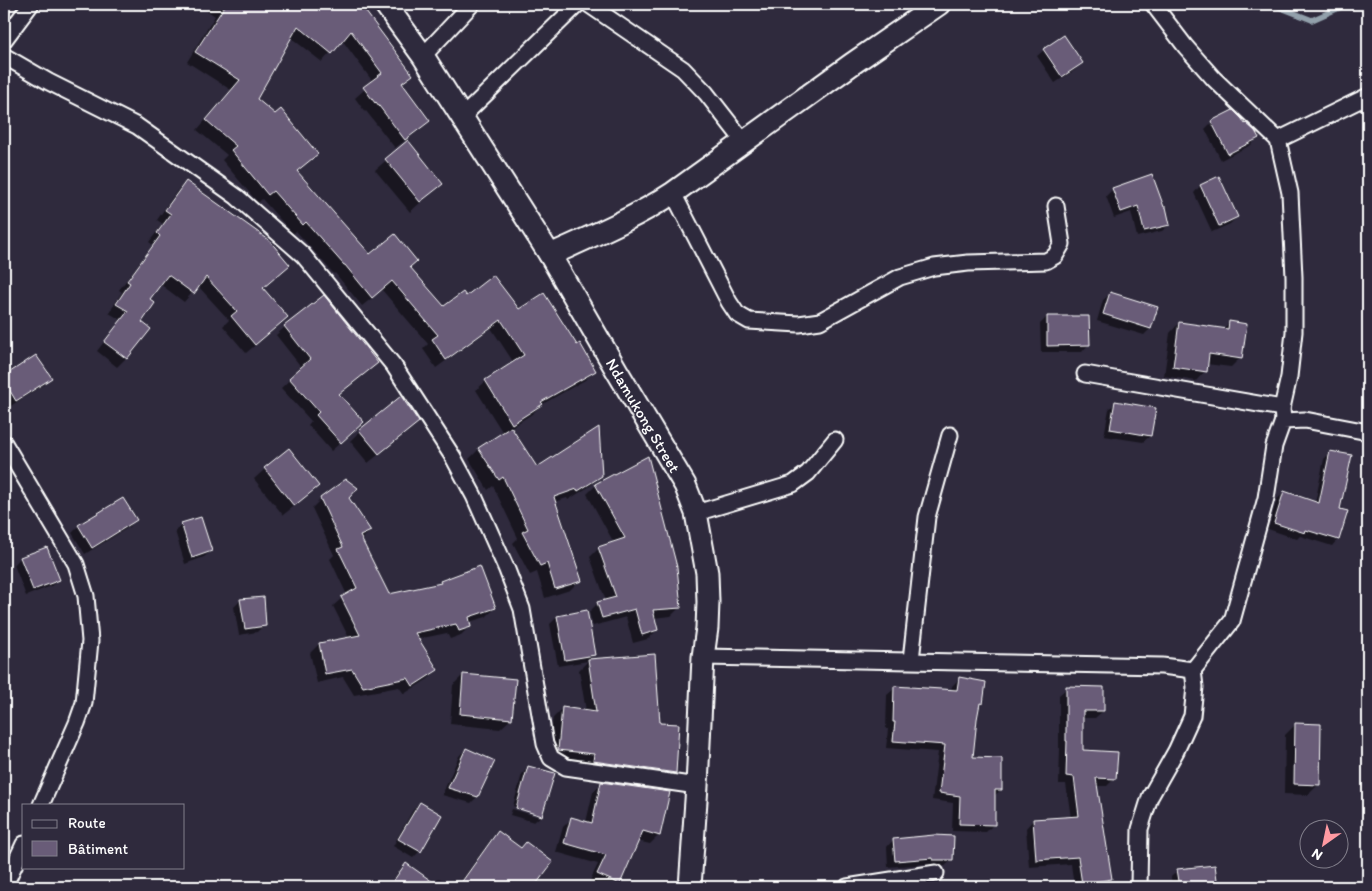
<svg xmlns="http://www.w3.org/2000/svg" width="1372" height="891" font-family="Itim,sans-serif">
<rect width="100%" height="100%" fill="#2f2a3d"/>
<filter id="ink" filterUnits="userSpaceOnUse"><feTurbulence type="fractalNoise" baseFrequency=".02" numOctaves="2"/><feDisplacementMap in="SourceGraphic" scale="10" xChannelSelector="R" yChannelSelector="G"/><feConvolveMatrix kernelMatrix="1 2 1 2 8 2 1 2 1" color-interpolation-filters="sRGB"/></filter>
<g filter="url(#ink)">
<!-- shadow -->
<g fill="#0007">
<path d="M200 4H358L366 10 364 12 412 75 401 85 429 121 419 130 395 148 366 111 365 112 355 98 373 82 342 40 322 62 290 37 255 99 296 171 370 256 409 268 443 308 466 298 519 310 594 371 585 380 541 405 532 414 510 428 537 468 601 475 590 486 568 500 567 498 554 502 580 580 570 590 545 598 537 572 530 575 513 543 518 538 493 486 488 490 469 459 479 449 503 433 476 390 486 381 514 363 491 328 436 368 423 349 428 344 382 290 362 306 335 273 334 274 296 231 293 234 262 199 258 203 222 160 227 155 197 130 231 90 187 62 215 16 199 5Z"/>
<path d="M1044 50 1081 63 1075 70 1055 83 1037 56Z"/>
<path d="M1212 122 1257 138 1251 145 1221 160 1205 129Z"/>
<path d="M407 142 441 184 410 212 375 170Z"/>
<path d="M1218 178 1237 217 1230 224 1212 232 1194 193 1200 186Z"/>
<path d="M186 182 262 288 278 326 246 353 223 326 229 320 198 286 184 302 160 284 149 300 141 323 149 329 126 358 117 367 97 351 121 320 109 313 122 292 119 290 153 245 149 242 163 224 157 220 177 191Z"/>
<path d="M1113 189 1169 225 1162 231 1137 237 1131 212 1114 218 1106 196Z"/>
<path d="M1110 294 1150 329 1144 335 1097 321 1103 300Z"/>
<path d="M1047 317 1088 345 1082 352H1041L1040 324Z"/>
<path d="M1230 322 1240 358 1231 367 1206 364 1205 371 1196 381 1164 376 1170 333 1179 323 1223 329Z"/>
<path d="M285 327 376 363 367 372 338 395 354 431 331 451 308 425 311 421 281 388 302 368 276 335Z"/>
<path d="M36 356 50 378 43 385 9 407 4 398V377Z"/>
<path d="M1116 403 1150 436 1143 442 1104 436 1109 409Z"/>
<path d="M417 422 407 432 368 463 350 441 360 431Z"/>
<path d="M289 450 317 485 307 496 283 515 254 479 265 469Z"/>
<path d="M1331 452 1339 510 1338 539 1332 546 1300 536 1297 539 1268 529 1277 499 1284 493 1315 503 1324 459Z"/>
<path d="M596 485 680 607 671 616 653 618 657 630 648 639 633 643 626 617 593 626 589 612 598 603 606 601 590 557 599 548 614 543 587 494Z"/>
<path d="M348 498 370 531 361 540 388 596 438 585 441 582 495 608 486 617 469 622 470 626 461 635 450 639 447 633 418 639 437 670 428 679 404 694 399 687 354 695 343 677 317 683 310 653 319 644 349 638 333 606 342 598 347 595 330 559 334 555 312 508 321 499Z"/>
<path d="M123 500 135 520 129 527 85 554 72 533 79 526Z"/>
<path d="M182 524 211 551 204 557 185 564 175 531Z"/>
<path d="M46 548 58 580 51 586 26 596 14 565 20 558Z"/>
<path d="M241 600 264 625 257 632 239 635 234 607Z"/>
<path d="M557 617 593 654 587 661 653 656 659 724 678 725 675 773 665 782 548 758 553 718 563 708 586 711 579 670 588 661 558 666 550 624Z"/>
<path d="M463 675 511 719 500 729 450 724 453 685Z"/>
<path d="M960 678 981 703 978 706 971 759 1001 790 994 796V824L986 832 952 831 953 803 932 800 938 752 886 748 888 729H886L887 695 895 688 951 691 952 686Z"/>
<path d="M1067 688 1103 711 1095 718H1082V751L1115 778 1107 786H1096L1110 879 1103 886 1074 887 1071 864 1029 867 1026 828 1033 820 1071 818 1066 784H1059L1060 748H1059V695Z"/>
<path d="M1296 724 1318 785 1308 795 1284 794 1285 735Z"/>
<path d="M466 749 477 797 471 803 442 795 459 756Z"/>
<path d="M529 767 553 774 541 816 534 822 510 815 512 809 539 817V814L513 806 522 774Z"/>
<path d="M602 783 659 835 650 844 637 841 619 883 614 887H599L589 883 598 864 556 852 563 827 572 818 586 822 593 792Z"/>
<path d="M420 803V851L413 858 393 846 413 810Z"/>
<path d="M498 833 520 849 551 863 532 887H457L490 841Z"/>
<path d="M893 840 952 860 945 866H927V864L888 867 887 847Z"/>
<path d="M407 865 433 884 439 878 452 887H388L398 873Z"/>
<path d="M1214 866 1217 887H1172L1171 877 1178 870Z"/>
</g>
<g fill="none" stroke-linecap="round" stroke-linejoin="round">
<!-- stream -->
<path stroke="#92a0ab" stroke-width="5.5" d="M1271 4 1312 20 1348 4"/>
</g>
<!-- building -->
<g fill="#695c78" stroke="#fff">
<path d="M226 4H360L368 10 366 12 413 75 402 83 430 121 405 140 376 102 375 103 363 87 382 73 351 31 332 54 298 26 257 99 275 114 281 109 318 154 297 171 370 254 395 234 417 261 410 267 444 306 463 292 466 296 493 275 519 309 544 293 577 345 580 343 596 371 541 402 543 404 512 424 485 380 524 355 501 320 446 360 432 339 438 335 392 281 372 298 345 265H344L306 222 303 225 273 191 268 195 231 150 236 146 206 120 240 80 195 52Z"/>
<path d="M1064 35 1083 63 1062 77 1043 49Z"/>
<path d="M1233 110 1242 119 1245 124 1246 123 1255 131 1259 138 1228 154 1211 121Z"/>
<path d="M408 140 443 184 420 202 385 159Z"/>
<path d="M1152 174 1164 207H1166L1170 225 1144 231 1138 206 1121 212 1112 188Z"/>
<path d="M1219 176 1238 217 1219 226 1200 185Z"/>
<path d="M186 181 269 240 290 265 263 288 288 317 255 345 231 316 237 311 206 277 194 294 168 275 150 299 155 303 142 322 151 329 127 359 104 342 128 311 116 304 130 283 127 281 160 236 157 233 171 214 165 210Z"/>
<path d="M1110 292 1158 307 1151 329 1103 314Z"/>
<path d="M324 295 378 363 339 394 364 422 341 443 316 415 319 412 289 378 310 359 284 326Z"/>
<path d="M1047 316H1089L1090 345 1047 346Z"/>
<path d="M1229 321 1247 324 1242 359 1209 354 1207 372 1173 367 1179 322 1228 329Z"/>
<path d="M36 355 52 378 16 401 4 381V376Z"/>
<path d="M401 396 419 422 379 454 359 430Z"/>
<path d="M1115 401 1156 408 1151 436 1110 429Z"/>
<path d="M511 427 537 467 599 427 602 476 578 491 577 489 554 497 582 581 555 589 547 563 540 566 522 532 528 529 503 477 499 480 478 448Z"/>
<path d="M289 448 319 486 294 506 264 468Z"/>
<path d="M1330 451 1352 455 1340 509 1348 511 1339 540 1306 530 1305 533 1274 523 1284 491 1319 503Z"/>
<path d="M648 456 677 567 681 608 653 610 658 630 642 635 635 609 602 618 597 602 616 597 598 547 625 538 595 484Z"/>
<path d="M346 479 358 488 349 498 371 531 360 536 389 594 441 583 440 581 480 566 496 608 469 617 471 627 459 631 456 624 415 633 438 670 413 686 408 678 363 687 352 669 325 674 319 643 360 635 341 597 357 588 338 549 343 547 320 498Z"/>
<path d="M123 498 137 520 92 548 78 525Z"/>
<path d="M201 517 212 551 192 558 181 523Z"/>
<path d="M47 547 60 580 33 590 20 557Z"/>
<path d="M264 597 266 626 245 629 240 599Z"/>
<path d="M587 610 595 655 565 660 557 616Z"/>
<path d="M655 654 660 723 679 724 676 773 593 761 594 754 558 750 562 707 596 712 588 659Z"/>
<path d="M463 674 516 679 512 719 460 714Z"/>
<path d="M959 677 986 682 983 704 980 703 977 719 973 757 1002 758V790H995V825L959 824 960 796 939 793 945 745 893 741 895 722H893L894 686 957 690Z"/>
<path d="M1066 686 1104 687V711H1083V750L1118 752 1116 779 1096 778 1112 879 1082 884 1078 857 1036 860 1033 819 1079 816 1074 777 1066 776 1067 741H1066Z"/>
<path d="M1295 723 1321 724 1320 785 1294 784Z"/>
<path d="M466 748 495 761 478 797 448 788Z"/>
<path d="M528 766 555 773 542 816 516 808Z"/>
<path d="M601 782 670 792 660 836 643 831 620 884 597 874 606 855 564 843 571 817 592 823Z"/>
<path d="M420 802 442 815 421 852 398 839Z"/>
<path d="M498 831 521 848 526 842 553 862 534 887H458Z"/>
<path d="M934 835 954 836 953 860H933V858L895 861 893 839Z"/>
<path d="M406 863 440 887H389Z"/>
<path d="M1215 865 1218 887H1180L1177 869Z"/>
</g>
<g fill="none" stroke-linecap="round" stroke-linejoin="round">
<defs>
<g id="street">
<path d="M588 4 683 69 706 93 745 143"/>
<path d="M1153 4 1185 46 1214 79 1278 140 1290 193 1294 277V332L1289 377 1282 408 1283 421"/>
<path d="M4 40 31 4"/>
<path d="M4 56 49 82 137 126 237 197 303 255 394 366 453 457 474 496 507 570 522 609 545 744 551 758 566 767 697 786"/>
<path d="M423 56 472 4"/>
<path d="M462 117 578 4"/>
<path d="M1278 140 1368 96"/>
<path d="M673 193 729 302 737 314 749 321 799 324 820 321 900 277 934 267 968 263 1046 261 1055 256 1062 244 1056 206"/>
<path d="M1085 374 1282 408"/>
<path d="M4 443 76 564 86 596 90 641 84 703 77 723 41 805"/>
<path d="M696 513 793 484 808 473 835 440"/>
<path d="M703 657 1162 666 1193 670 1232 621 1266 498 1274 446 1283 421 1305 420 1368 432"/>
<path d="M911 660 927 517 950 435"/>
<path d="M4 887 24 844"/>
<path d="M847 887 936 873"/>
<path d="M1139 887 1140 829 1150 797 1176 751 1192 716 1195 687 1193 670"/>
</g>
<g id="secondary">
<path id="s1" d="M385 4 423 56 550 255 617 371 685 485 696 513 707 573 708 602 707 628 703 657 697 786 690 887"/>
<path d="M550 255C592 236 635 218 673 193L852 64 939 4"/>
</g>
</defs>
<!-- street casing -->
<use href="#street" stroke="#fff" stroke-width="19"/>
<!-- secondary casing -->
<use href="#secondary" stroke="#fff" stroke-width="25"/>
<!-- street -->
<use href="#street" stroke="#2f2a3d" stroke-width="15"/>
<!-- secondary -->
<use href="#secondary" stroke="#2f2a3d" stroke-width="21"/>
</g>
</g>
<g text-anchor="middle" dominant-baseline="central" stroke-width="4.5" stroke-linejoin="round" paint-order="stroke">
<!-- street labels -->
<g font-size="16" fill="#fff" stroke="#2f2a3d">
<text stroke="none"><textPath href="#s1" startOffset="486">Ndamukong Street</textPath></text>
</g>
</g>
<!-- margin -->
<rect width="1372" height="891" fill="none" stroke="#2f2a3d" stroke-width="20"/>
<rect x="10" y="10" width="1352" height="871" fill="none" stroke="#fff" stroke-width="2" filter="url(#ink)"/>
<!-- legend -->
<rect x="22" y="804" width="162" height="65" fill="#2f2a3d" stroke="#827f8b"/>
<rect x="32" y="820" width="25" height="8" fill="#2f2a3d" stroke="#827f8b"/>
<text x="68" y="828" font-size="15" fill="#ffffff">Route</text>
<rect x="32" y="841" width="25" height="15" fill="#695c78" stroke="#827f8b"/>
<text x="68" y="854" font-size="15" fill="#ffffff">Bâtiment</text>
<!-- north arrow -->
<g transform="translate(1324 844) rotate(213)"><circle r="24" fill="#2f2a3d" stroke="#827f8b"/>
<path d="M0-4L9 19L0 12L-9 19Z" fill="#ff9aa2"/>
<text y="-8" font-size="14" font-weight="bold" text-anchor="middle" fill="#ffffff">N</text>
</g>
</svg>
